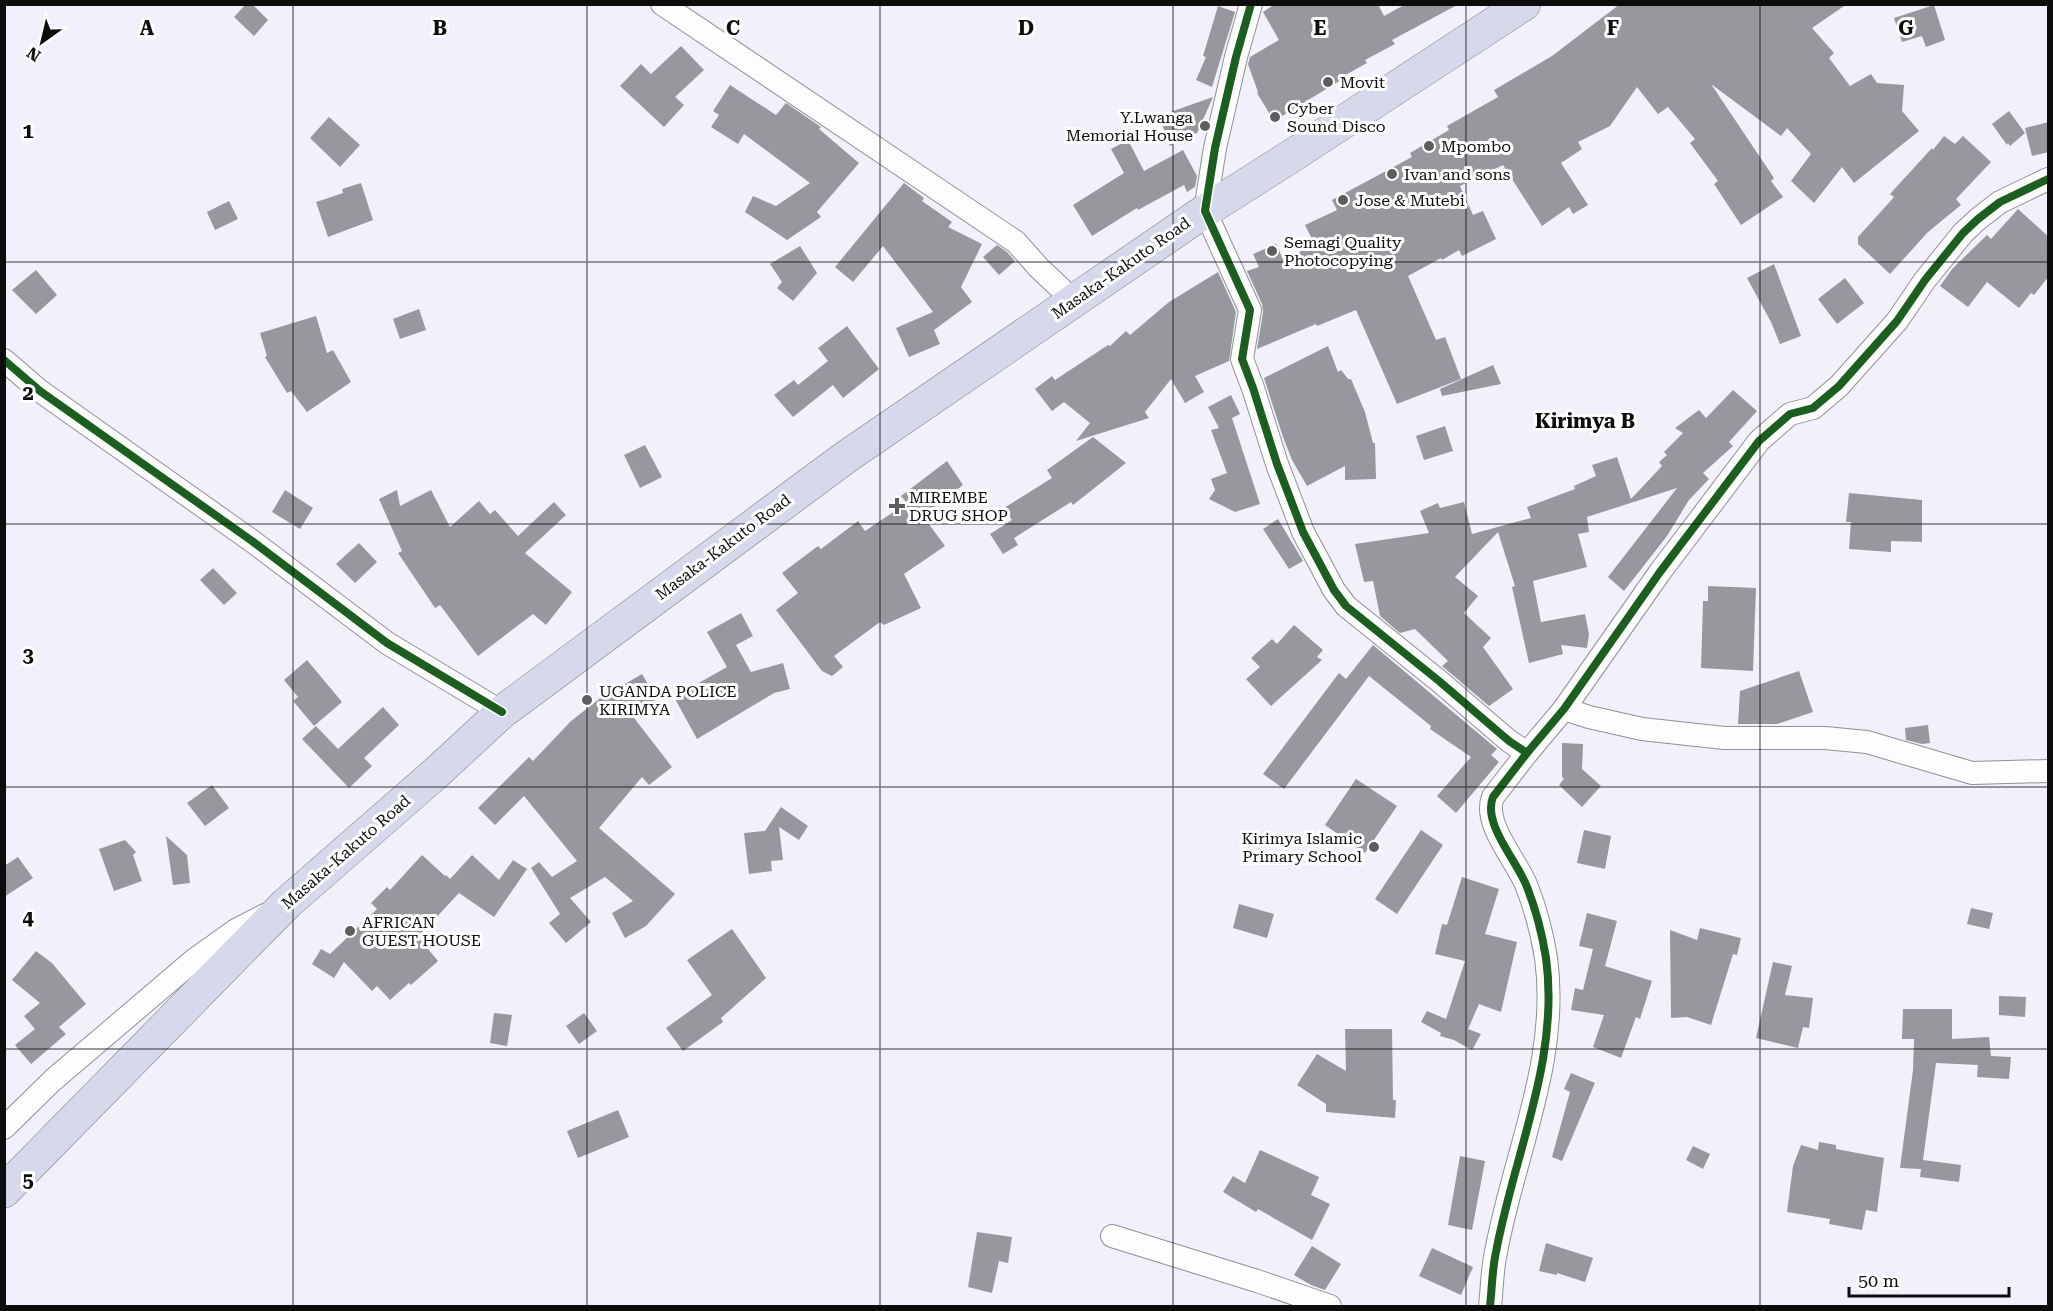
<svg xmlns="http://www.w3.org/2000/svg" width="2053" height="1311" font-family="'Roboto Serif',serif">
<rect width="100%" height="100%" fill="#f2f1fb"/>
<!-- building -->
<g fill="#97989e">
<path d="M246 4H252L268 20 254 36 234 17Z"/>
<path d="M1275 4H1378L1384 16 1406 4H1459L1392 40 1395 44 1365 60 1367 63 1340 78 1341 80 1274 121 1257 93 1258 92 1248 64 1250 57 1279 40 1263 12Z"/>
<path d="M1620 4H1847L1812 28 1834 53 1829 58 1850 86 1871 74 1877 83 1904 85 1902 111 1919 131 1854 183 1842 167 1814 203 1791 181 1811 154 1787 128 1781 136 1711 84 1774 178 1771 181 1783 197 1741 225 1714 184 1718 181 1690 143 1695 139 1668 107 1658 114 1637 87 1610 126 1578 142 1582 149 1561 163 1588 205 1573 214 1569 207 1542 226 1503 165 1460 186 1473 215 1483 211 1496 239 1462 256 1459 250 1442 260 1441 258 1408 276 1436 340 1445 337 1461 379 1397 404 1356 310 1317 326 1316 324 1257 349 1263 312 1262 304 1247 271 1259 267 1253 254 1276 244 1283 259 1315 245 1305 225 1337 210 1332 200 1412 157 1410 153 1449 130 1447 126 1498 97 1494 90 1552 56Z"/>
<path d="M1934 5 1945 40 1926 47 1922 36 1902 42 1894 18Z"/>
<path d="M1218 6 1235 12 1212 87 1196 80 1206 57 1203 56Z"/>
<path d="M681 46 704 70 675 97 684 105 664 127 620 86 641 64 651 74Z"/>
<path d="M730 85 776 115 786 103 821 127 819 129 859 163 817 212 821 217 787 240 745 212 753 196 776 206 810 183 744 134 738 144 711 127 719 115 713 111Z"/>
<path d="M1213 97 1197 133 1170 146 1159 116Z"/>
<path d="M2009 111 2025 133 2010 146 2008 143 2007 145 1992 124Z"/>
<path d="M329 117 360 145 340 167 310 138Z"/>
<path d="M2049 122V152L2032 156 2025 128Z"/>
<path d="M1944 136 1955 144 1963 136 1991 162 1956 199 1961 205 1928 232 1890 274 1858 244V237L1894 197 1890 194 1932 148 1933 150Z"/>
<path d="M1128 140 1144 171 1183 150 1197 176 1195 187 1187 192 1184 185 1138 210 1137 208 1092 236 1073 205 1124 173 1111 149Z"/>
<path d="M361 183 373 220 328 237 316 202 343 193 342 189Z"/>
<path d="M904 183 924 198 922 201 952 222 948 227 982 244 961 287 972 302 934 330 940 344 909 357 896 328 933 312 883 246 853 282 835 267Z"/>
<path d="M229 201 238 219 215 230 207 212Z"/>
<path d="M2018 209 2049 237V276L2034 295 2031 293 2019 308 1987 282 1968 307 1940 286 1953 268 1987 235 1991 239Z"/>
<path d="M997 245 1007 252 1015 261 999 275 983 257Z"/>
<path d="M800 246 817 273 793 301 777 288 782 282 770 264Z"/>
<path d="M1774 264 1801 336 1780 344 1771 322 1747 278Z"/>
<path d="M36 270 57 295 36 314 12 290Z"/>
<path d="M1218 272 1236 312 1229 361 1195 376 1204 392 1185 403 1171 379 1145 412 1149 418 1076 441 1090 423 1064 402 1052 411 1035 389 1052 376 1055 380 1108 345 1110 346 1126 331 1130 335 1169 302Z"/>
<path d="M1845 278 1864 303 1837 324 1818 299Z"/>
<path d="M419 309 426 330 400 339 393 319Z"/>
<path d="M316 316 327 353 333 350 351 382 307 412 291 391 287 393 265 357 267 356 260 333Z"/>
<path d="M847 326 879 369 843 398 833 385 793 417 774 395 794 380 798 385 828 361 818 348Z"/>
<path d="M1328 346 1338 372 1341 370 1348 379H1351L1365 412 1373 443H1375L1376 479 1345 480V466L1307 486 1292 460 1283 437 1264 378Z"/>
<path d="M1493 365 1501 384 1442 396 1440 389Z"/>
<path d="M1733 390 1757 411 1729 442 1733 446 1703 473 1709 479 1689 500 1667 536 1624 591 1608 577 1677 488 1587 517 1589 532 1578 534 1587 567 1533 581 1541 622 1585 614 1589 634 1587 648 1561 645 1563 654 1529 663 1512 587 1515 586 1498 532 1455 577 1478 596 1464 613 1491 638 1483 647 1513 689 1489 706 1442 666 1448 661 1415 629 1400 633 1380 616 1373 581 1364 582 1355 544 1429 533 1420 511 1438 503 1440 508 1464 502 1472 534 1531 518 1527 507 1575 489 1574 486 1596 476 1592 465 1617 457 1631 499 1662 466 1659 462 1667 455 1664 452 1683 433 1675 428 1699 410 1706 418Z"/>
<path d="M1231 395 1240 414 1232 418 1260 504 1235 512 1209 499 1215 490 1211 479 1227 473 1211 430 1219 428 1208 407Z"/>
<path d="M1445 426 1453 451 1424 460 1416 436Z"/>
<path d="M1093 437 1126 463 1073 505 1071 502 1014 538 1018 545 1003 554 990 534 1012 520 1004 508 1052 478 1047 470Z"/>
<path d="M645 445 662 477 640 488 624 455Z"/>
<path d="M947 461 963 485 923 516 945 546 904 574 921 608 884 625 880 622 834 656 843 667 832 676 822 671 776 610 798 593 782 573 818 546 821 549 858 521 865 531 907 503 901 496Z"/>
<path d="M285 490 313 508 300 529 272 512Z"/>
<path d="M397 490 400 506 431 490 450 527 479 501 490 514 495 510 518 536 554 502 566 515 525 553 572 592 546 625 533 614 478 656 440 605 435 608 398 553 402 551 379 499Z"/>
<path d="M1849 493 1922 500V542L1891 541V552L1849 549 1851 522H1846Z"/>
<path d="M1278 519 1303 561 1289 569 1263 529Z"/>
<path d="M359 543 377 562 355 583 336 564Z"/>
<path d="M213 568 237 593 224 605 200 580Z"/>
<path d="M1708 586 1756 588 1753 671 1701 668 1703 601H1708Z"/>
<path d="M741 613 753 636 736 645 751 672 783 663 790 689 774 693 697 739 674 697 727 667 707 632Z"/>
<path d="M1294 625 1323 650 1317 657 1322 660 1271 706 1246 679 1260 667 1251 658 1272 639 1277 644Z"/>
<path d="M1373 645 1497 749 1491 755 1499 762 1456 813 1437 796 1471 757 1430 729 1431 726 1369 676 1284 789 1263 774 1339 673 1346 679Z"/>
<path d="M307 660 342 702 314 726 293 701 298 697 284 680Z"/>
<path d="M1799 671 1813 712 1777 724H1738L1740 691Z"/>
<path d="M642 674 657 699 631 714 672 767 649 785 642 777 599 828 675 894 646 926 625 938 612 913 633 901 605 877 570 898 591 922 566 943 549 923 560 914 531 868 539 862 552 877 577 861 524 796 495 825 478 808 529 757 533 761 571 721 612 689 613 691Z"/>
<path d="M383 707 399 725 364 758 372 766 349 788 302 739 316 726 338 749Z"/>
<path d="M1928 725 1930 743 1922 744 1906 740 1905 728Z"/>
<path d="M1562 743 1583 744 1582 769 1601 786 1582 807 1559 785 1564 779 1562 777Z"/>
<path d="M1356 779 1397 806 1365 853 1325 825Z"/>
<path d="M212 785 229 808 205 826 187 803Z"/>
<path d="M781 807 808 826 799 840 779 827 783 860 771 861 772 871 749 874 744 833 765 831Z"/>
<path d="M1421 830 1443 845 1397 914 1375 899Z"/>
<path d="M1584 830 1611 836 1605 869 1577 863Z"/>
<path d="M166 836 187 855 190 883 173 885Z"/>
<path d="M125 840 136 852 133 855 142 881 114 891 99 849Z"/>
<path d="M422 855 445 876 446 875 450 879 472 855 499 880 513 860 527 869 494 917 459 893 418 937 438 961 411 985 409 983 390 1000 377 986 372 991 344 962 334 978 312 964 321 949 330 954 377 909 371 903 387 887 390 890Z"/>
<path d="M18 857 33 878 4 897V866Z"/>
<path d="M1462 877 1499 889 1485 934 1517 942 1501 1012 1479 1004 1468 1029 1481 1034 1472 1050 1454 1040 1440 1036 1441 1033 1421 1022 1427 1011 1446 1019 1465 961 1435 954 1442 924 1447 925Z"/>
<path d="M1239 904 1274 914 1267 938 1233 928Z"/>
<path d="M1971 908 1993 913 1989 929 1967 924Z"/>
<path d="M1587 913 1617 921 1605 966 1652 981 1640 1019 1636 1017 1621 1058 1593 1047 1604 1015 1571 1010 1575 988 1583 990 1593 949 1579 946Z"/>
<path d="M1700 928 1741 938 1737 955 1733 954 1711 1025 1687 1017 1671 1018 1670 930 1697 940Z"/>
<path d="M732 929 766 978 721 1018 723 1022 683 1051 666 1028 712 995 687 960Z"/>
<path d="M36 951 52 963 86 1004 59 1027 66 1034 31 1064 15 1045 35 1029 24 1016 40 1003 12 980Z"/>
<path d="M1773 962 1792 966 1785 995 1813 998 1809 1028 1803 1027 1798 1048 1756 1038Z"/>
<path d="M1999 996 2026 997 2025 1017 1999 1015Z"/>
<path d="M1903 1009H1952V1039L1989 1037 1991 1056 2011 1057 2009 1079 1977 1077 1978 1065 1936 1063 1923 1160 1961 1165 1959 1182 1920 1177 1921 1169 1900 1168 1913 1070 1914 1039H1902Z"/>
<path d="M494 1013 512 1015 507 1046 490 1043Z"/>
<path d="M584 1013 597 1031 579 1044 566 1026Z"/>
<path d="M1345 1029H1392L1393 1100H1396L1395 1118 1326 1112V1104L1297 1085 1317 1054 1346 1071Z"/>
<path d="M1571 1073 1595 1083 1562 1161 1552 1157 1570 1092 1564 1089Z"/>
<path d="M618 1110 629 1137 578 1158 567 1131Z"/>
<path d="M1819 1142 1836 1145V1149L1884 1158 1877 1212 1866 1210 1862 1230 1829 1224 1830 1219 1787 1212 1793 1166 1801 1145 1818 1150Z"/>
<path d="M1693 1146 1710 1154 1703 1169 1686 1160Z"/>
<path d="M1260 1150 1319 1177 1311 1195 1330 1204 1312 1240 1258 1209 1256 1212 1223 1192 1233 1176 1245 1183Z"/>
<path d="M1460 1156 1485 1161 1472 1230 1448 1225Z"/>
<path d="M977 1232 1012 1237 1008 1263 999 1261 992 1293 968 1287Z"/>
<path d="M1546 1243 1593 1258 1585 1282 1557 1273V1275L1539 1271Z"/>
<path d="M1312 1246 1341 1264 1325 1290 1311 1285 1294 1275Z"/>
<path d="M1432 1248 1473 1267 1461 1295 1419 1276Z"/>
</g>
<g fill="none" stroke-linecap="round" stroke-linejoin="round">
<defs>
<g id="minor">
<path d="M662 4 1016 242 1039 268 1074 301"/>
<path d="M1251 4 1236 57 1215 148 1205 211 1250 310 1242 359 1253 388 1277 464 1303 532 1334 590 1346 606 1439 681 1509 741 1527 753 1493 797C1482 824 1518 862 1527 887 1536 910 1542 933 1546 958 1560 1059 1514 1154 1496 1252 1492 1270 1492 1289 1490 1306"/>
<path d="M4 360 40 391 252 541 387 643 502 712"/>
<path d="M1564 709 1589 717 1642 729 1724 738H1825L1867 742 1972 773 2048 771"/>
<path d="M1527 753 1564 709 1660 572 1759 441 1790 414 1813 408 1839 386 1897 321 1925 280 1963 233 1978 219 2000 202 2048 179"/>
<path d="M4 1128 53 1080 194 960 236 930 265 915"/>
<path d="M1112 1236 1257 1281 1330 1306"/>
</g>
<path id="trunk" d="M4 1191 287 903 436 773 502 712 846 457 1205 211 1293 155 1524 4"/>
</defs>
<!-- minor casing -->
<use href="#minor" stroke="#909094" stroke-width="24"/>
<!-- trunk casing -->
<use href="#trunk" stroke="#7d7d81" stroke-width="34"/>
<!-- minor -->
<use href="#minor" stroke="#fdfdfe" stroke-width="22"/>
<!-- trunk -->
<use href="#trunk" stroke="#d6d9ec" stroke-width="33"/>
<defs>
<g id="cycleway">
<path d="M1251 4 1236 57 1215 148 1205 211 1250 310 1242 359 1253 388 1277 464 1303 532 1334 590 1346 606 1439 681 1509 741 1527 753 1493 797C1482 824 1518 862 1527 887 1536 910 1542 933 1546 958 1560 1059 1514 1154 1496 1252 1492 1270 1492 1289 1490 1306"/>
<path d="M4 360 40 391 252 541 387 643 502 712"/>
<path d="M1527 753 1564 709 1660 572 1759 441 1790 414 1813 408 1839 386 1897 321 1925 280 1963 233 1978 219 2000 202 2048 179"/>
</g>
</defs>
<!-- cycleway casing -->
<use href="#cycleway" stroke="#fff" stroke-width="11"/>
<!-- cycleway -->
<use href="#cycleway" stroke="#1b5e20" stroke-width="8"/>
</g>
<!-- grid -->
<path fill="none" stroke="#0d0d0d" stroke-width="1.5" stroke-opacity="0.55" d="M293 4V1306M587 4V1306M880 4V1306M1173 4V1306M1466 4V1306M1760 4V1306M4 262H2048M4 524H2048M4 787H2048M4 1049H2048"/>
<!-- markers -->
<g fill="#5d5d60" stroke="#fff" stroke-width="2">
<circle cx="1328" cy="82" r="6"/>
<circle cx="1275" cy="117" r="6"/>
<circle cx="1205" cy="126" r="6"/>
<circle cx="1429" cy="146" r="6"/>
<circle cx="1392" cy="174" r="6"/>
<circle cx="1343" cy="200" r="6"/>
<circle cx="1272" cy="251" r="6"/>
<path d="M894 497h6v6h6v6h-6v6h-6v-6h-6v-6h6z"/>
<circle cx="587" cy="700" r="6"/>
<circle cx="1374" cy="847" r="6"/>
<circle cx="350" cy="931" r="6"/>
</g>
<g text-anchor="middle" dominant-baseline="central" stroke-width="6" stroke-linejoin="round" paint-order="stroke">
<!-- poi labels -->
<g font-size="16" fill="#0d0d0d" stroke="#fff" text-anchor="start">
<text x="1340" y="82">Movit</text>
<text x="1287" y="108">Cyber<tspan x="1287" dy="18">Sound Disco</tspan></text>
<text x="1193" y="117" text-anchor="end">Y.Lwanga<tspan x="1193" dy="18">Memorial House</tspan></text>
<text x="1441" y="146">Mpombo</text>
<text x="1404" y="174">Ivan and sons</text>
<text x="1355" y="200">Jose &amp; Mutebi</text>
<text x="1284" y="242">Semagi Quality<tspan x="1284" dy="18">Photocopying</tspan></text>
<text x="909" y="497">MIREMBE<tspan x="909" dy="18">DRUG SHOP</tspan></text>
<text x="599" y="691">UGANDA POLICE<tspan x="599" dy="18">KIRIMYA</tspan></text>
<text x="1362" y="838" text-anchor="end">Kirimya Islamic<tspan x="1362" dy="18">Primary School</tspan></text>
<text x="362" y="922">AFRICAN<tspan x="362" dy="18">GUEST HOUSE</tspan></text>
</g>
<!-- street labels -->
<g font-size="16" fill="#0d0d0d" stroke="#fff">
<text transform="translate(1121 268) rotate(-35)">Masaka-Kakuto Road</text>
<text transform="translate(723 547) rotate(-37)">Masaka-Kakuto Road</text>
<text transform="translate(346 852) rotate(-41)">Masaka-Kakuto Road</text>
</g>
<!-- quarter labels -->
<g font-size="20" font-weight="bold" fill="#0d0d0d" stroke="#fff">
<text x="1585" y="421">Kirimya B</text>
</g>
</g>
<g font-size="20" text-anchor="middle" font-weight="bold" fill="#0d0d0d" stroke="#fff" stroke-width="6" stroke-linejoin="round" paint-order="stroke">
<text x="147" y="35">A</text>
<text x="440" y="35">B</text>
<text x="733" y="35">C</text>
<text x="1026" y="35">D</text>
<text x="1320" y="35">E</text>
<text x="1613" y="35">F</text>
<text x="1906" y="35">G</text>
<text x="28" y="138">1</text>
<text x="28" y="400">2</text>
<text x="28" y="662">3</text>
<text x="28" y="925">4</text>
<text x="28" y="1187">5</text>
</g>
<!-- border -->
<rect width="2053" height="1311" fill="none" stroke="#0d0d0d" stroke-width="12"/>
<!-- north arrow -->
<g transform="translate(42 42) rotate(214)" stroke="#ffffff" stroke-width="4.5" paint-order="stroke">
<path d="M0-4.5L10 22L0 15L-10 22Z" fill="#0d0d0d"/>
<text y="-9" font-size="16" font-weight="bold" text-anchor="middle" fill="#0d0d0d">N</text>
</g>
<!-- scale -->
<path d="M1849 1287v9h160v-9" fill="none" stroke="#0d0d0d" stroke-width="3"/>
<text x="1858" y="1287" font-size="18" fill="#0d0d0d" stroke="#ffffff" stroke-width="4.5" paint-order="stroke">50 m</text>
</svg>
